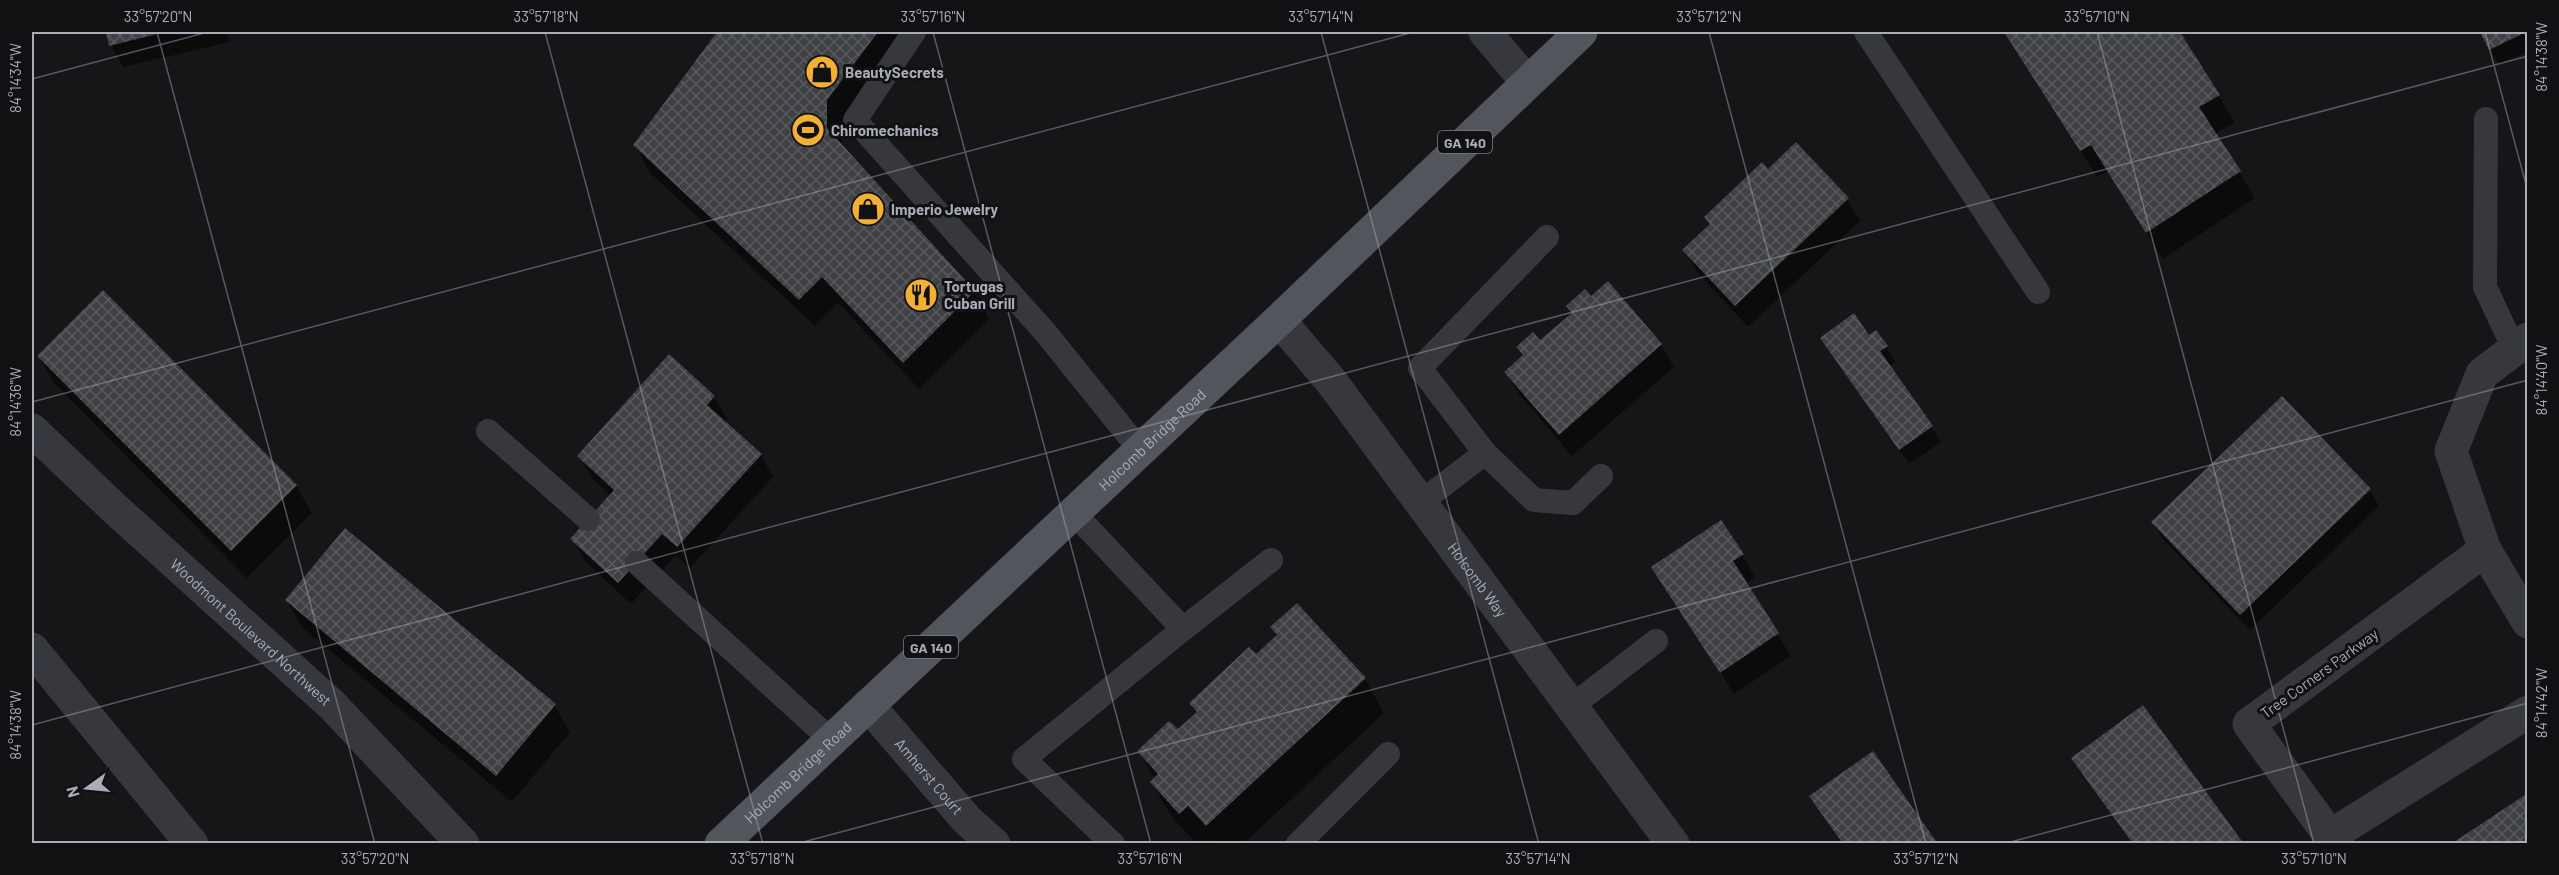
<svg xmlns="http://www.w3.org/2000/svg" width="2559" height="875" font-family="Barlow,sans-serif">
<defs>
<pattern id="building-cross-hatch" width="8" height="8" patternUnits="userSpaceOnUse" patternTransform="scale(1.5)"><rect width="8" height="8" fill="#404145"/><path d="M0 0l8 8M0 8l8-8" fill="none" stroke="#595a5e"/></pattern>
</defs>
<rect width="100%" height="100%" fill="#161618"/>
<!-- shadow -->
<g fill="#0007">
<path d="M107 32H227L230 42 123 67 111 45Z"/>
<path d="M719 32H914L842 128V146L974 292 989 319 919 389 838 303 815 326 650 173 635 145Z"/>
<path d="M2005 32H2178L2235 122 2215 134 2255 198 2163 259 2108 171 2097 177Z"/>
<path d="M2481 32H2528V51L2499 65Z"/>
<path d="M1768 171 1847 199 1860 221 1748 327 1697 272 1684 250Z"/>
<path d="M1608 284 1661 345 1674 367 1572 456 1519 394 1506 372 1524 357 1518 347 1540 342 1573 314 1568 306 1591 298Z"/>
<path d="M1869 337 1886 347 1895 362 1889 366 1941 442 1909 464 1822 338Z"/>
<path d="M38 356 296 486 312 513 247 578 54 383Z"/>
<path d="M669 356 714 397 727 419 724 422 761 455 773 477 690 568 676 555 631 604 585 561 572 539 611 496 592 478 579 456Z"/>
<path d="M2282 398 2370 490 2379 506 2250 630 2162 538 2153 522Z"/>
<path d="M1742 555 1755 577 1746 583 1791 656 1734 694 1653 567Z"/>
<path d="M287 601 554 705 570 732 512 802 303 628Z"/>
<path d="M1297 605 1365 679 1384 713 1243 844H1212L1208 838 1202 844H1197L1171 816 1152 783 1155 780 1139 751 1178 732 1197 714 1191 704 1256 656 1277 637 1272 628Z"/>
<path d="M2073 758 2242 844H2132Z"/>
<path d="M1811 796 1936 844H1842Z"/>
</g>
<!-- building -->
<g fill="url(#building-cross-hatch)">
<path d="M106 32H165L109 46Z"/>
<path d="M717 32H878L827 100V128L975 291 903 363 822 277 799 300 633 145Z"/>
<path d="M2004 32H2180L2220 95 2199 107 2241 171 2146 233 2091 145 2080 151Z"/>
<path d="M2480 32H2526L2489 50Z"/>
<path d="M1796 142 1849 198 1735 306 1682 250 1710 224 1704 217 1762 162 1768 169Z"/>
<path d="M1608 281 1662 344 1559 435 1504 372 1523 355 1516 347 1533 332 1540 340 1572 313 1566 306 1585 289 1591 296Z"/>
<path d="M103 290 297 485 231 551 37 356Z"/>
<path d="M1854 313 1869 335 1876 330 1888 346 1880 351 1933 426 1899 450 1820 338Z"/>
<path d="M669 354 715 396 707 405 762 454 677 547 662 534 618 583 570 539 614 490 577 456Z"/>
<path d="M2282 396 2371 489 2240 615 2151 522Z"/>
<path d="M1721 520 1744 554 1733 561 1779 633 1720 673 1651 567Z"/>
<path d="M345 528 556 704 496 776 285 600Z"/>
<path d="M1297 603 1366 678 1206 826 1188 806 1179 814 1150 782 1158 774 1137 751 1169 721 1178 729 1197 712 1189 703 1249 647 1256 654 1277 635 1270 627Z"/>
<path d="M2143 705 2244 844H2133L2071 758Z"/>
<path d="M1873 751 1938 844H1843L1809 796Z"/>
<path d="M2528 793V844H2451Z"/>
</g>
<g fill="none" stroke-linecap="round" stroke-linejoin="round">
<!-- lane -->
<g stroke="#37383d" stroke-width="24">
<path d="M914 32 855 120 1045 332 1140 450"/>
<path d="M1866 32 2038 292"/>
<path d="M2486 119 2485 287 2514 349"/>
<path d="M488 431 588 519"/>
<path d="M1485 453 1534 500 1573 503 1601 476"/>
<path d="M1421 502 1485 453 1420 368 1547 237"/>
<path d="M1073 512 1183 629 1024 759 1113 844"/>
<path d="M637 563 831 740"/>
<path d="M1183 629 1271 560"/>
<path d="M1572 706 1656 641"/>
<path d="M1298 844 1388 754"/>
</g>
<!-- street -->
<g stroke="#37383d" stroke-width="33">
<path d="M1485 32 1527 82"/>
<path id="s1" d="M1279 320 1331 381 1673 844"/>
<path d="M2528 339 2482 374 2451 451 2485 550 2528 622"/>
<path id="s2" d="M32 430 114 508 332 705 463 844"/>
<path d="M2485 550 2249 724 2330 836 2528 712"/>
<path d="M32 649 192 844"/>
<path id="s3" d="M868 705 967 820 994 844"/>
</g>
<!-- primary -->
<path stroke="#53555c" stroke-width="33" id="s4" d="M721 844 1279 320 1581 32"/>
</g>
<!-- ticks -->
<path fill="none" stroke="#a8adb8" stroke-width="1.5" stroke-opacity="0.45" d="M157 32 375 844M545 32 763 844M933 32 1151 844M1321 32 1539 844M1709 32 1926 844M2097 32 2314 844M2485 32 2528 192M32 79 208 32M32 402 1414 32M32 725 2528 56M796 844 2528 380M2003 844 2528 703"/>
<!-- icons -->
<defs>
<symbol id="shop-disc" viewBox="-11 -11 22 22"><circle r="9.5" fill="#f2b134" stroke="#111113"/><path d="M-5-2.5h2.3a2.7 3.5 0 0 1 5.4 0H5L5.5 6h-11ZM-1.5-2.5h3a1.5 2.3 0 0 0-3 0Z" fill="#111"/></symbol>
<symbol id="stadium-disc" viewBox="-11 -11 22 22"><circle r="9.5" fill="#f2b134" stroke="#111113"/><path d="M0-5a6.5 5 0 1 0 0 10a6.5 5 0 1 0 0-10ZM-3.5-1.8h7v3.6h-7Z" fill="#111"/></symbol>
<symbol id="restaurant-disc" viewBox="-11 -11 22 22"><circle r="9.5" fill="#f2b134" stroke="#111113"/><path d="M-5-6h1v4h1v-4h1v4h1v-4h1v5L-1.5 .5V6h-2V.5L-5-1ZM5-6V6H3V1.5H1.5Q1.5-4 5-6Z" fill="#111"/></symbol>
</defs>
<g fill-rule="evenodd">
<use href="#shop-disc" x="803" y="53" width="38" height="38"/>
<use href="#stadium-disc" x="789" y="111" width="38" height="38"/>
<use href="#shop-disc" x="849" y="190" width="38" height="38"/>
<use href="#restaurant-disc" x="902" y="276" width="38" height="38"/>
</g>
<g text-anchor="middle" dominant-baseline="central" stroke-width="6" stroke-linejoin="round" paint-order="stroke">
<!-- shield labels -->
<g fill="#111113" stroke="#7b7e86" stroke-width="1.5">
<rect x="1438" y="131" width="54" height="22" rx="4.5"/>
<rect x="904" y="636" width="54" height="22" rx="4.5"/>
</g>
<g font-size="14" font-weight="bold" fill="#a8adb8">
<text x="1465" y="142">GA 140</text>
<text x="931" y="647">GA 140</text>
</g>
<!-- poi labels -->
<g font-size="15" font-weight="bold" fill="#a8adb8" stroke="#111113" text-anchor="start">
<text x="845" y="72">BeautySecrets</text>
<text x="831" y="130">Chiromechanics</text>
<text x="891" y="209">Imperio Jewelry</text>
<text x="944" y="286">Tortugas<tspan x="944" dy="17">Cuban Grill</tspan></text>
</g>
<!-- street labels -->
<g font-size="15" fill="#a8adb8" stroke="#111113">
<text stroke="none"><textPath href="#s4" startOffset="591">Holcomb Bridge Road</textPath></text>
<text stroke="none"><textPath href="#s1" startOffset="327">Holcomb Way</textPath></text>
<text stroke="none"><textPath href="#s2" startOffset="298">Woodmont Boulevard Northwest</textPath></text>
<text transform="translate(2319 673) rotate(-36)">Tree Corners Parkway</text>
<text stroke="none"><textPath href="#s4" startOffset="105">Holcomb Bridge Road</textPath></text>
<text stroke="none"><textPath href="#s3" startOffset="94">Amherst Court</textPath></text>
</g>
</g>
<!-- border -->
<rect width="2559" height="875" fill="none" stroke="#111113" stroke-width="66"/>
<!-- north arrow -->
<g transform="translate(87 788) rotate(255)" stroke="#111113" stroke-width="4.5" paint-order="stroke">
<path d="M0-4.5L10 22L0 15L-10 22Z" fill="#a8adb8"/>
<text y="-9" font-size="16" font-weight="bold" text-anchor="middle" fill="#a8adb8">N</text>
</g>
<rect x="33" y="33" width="2493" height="809" fill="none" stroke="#a8adb8" stroke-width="2"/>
<g font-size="15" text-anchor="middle" fill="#a8adb8">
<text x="158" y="22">33°57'20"N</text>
<text x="546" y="22">33°57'18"N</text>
<text x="933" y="22">33°57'16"N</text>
<text x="1321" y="22">33°57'14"N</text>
<text x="1709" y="22">33°57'12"N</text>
<text x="2097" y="22">33°57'10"N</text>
<text transform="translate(2542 57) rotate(-90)" y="5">84°14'38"W</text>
<text transform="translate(16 78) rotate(-90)" y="5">84°14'34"W</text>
<text transform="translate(2542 380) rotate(-90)" y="5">84°14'40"W</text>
<text transform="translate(16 402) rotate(-90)" y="5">84°14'36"W</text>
<text transform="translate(2542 703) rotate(-90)" y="5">84°14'42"W</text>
<text transform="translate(16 725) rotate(-90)" y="5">84°14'38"W</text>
<text x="375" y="864">33°57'20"N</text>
<text x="762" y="864">33°57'18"N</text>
<text x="1150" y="864">33°57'16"N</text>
<text x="1538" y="864">33°57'14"N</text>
<text x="1926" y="864">33°57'12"N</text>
<text x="2314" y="864">33°57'10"N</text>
</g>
</svg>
